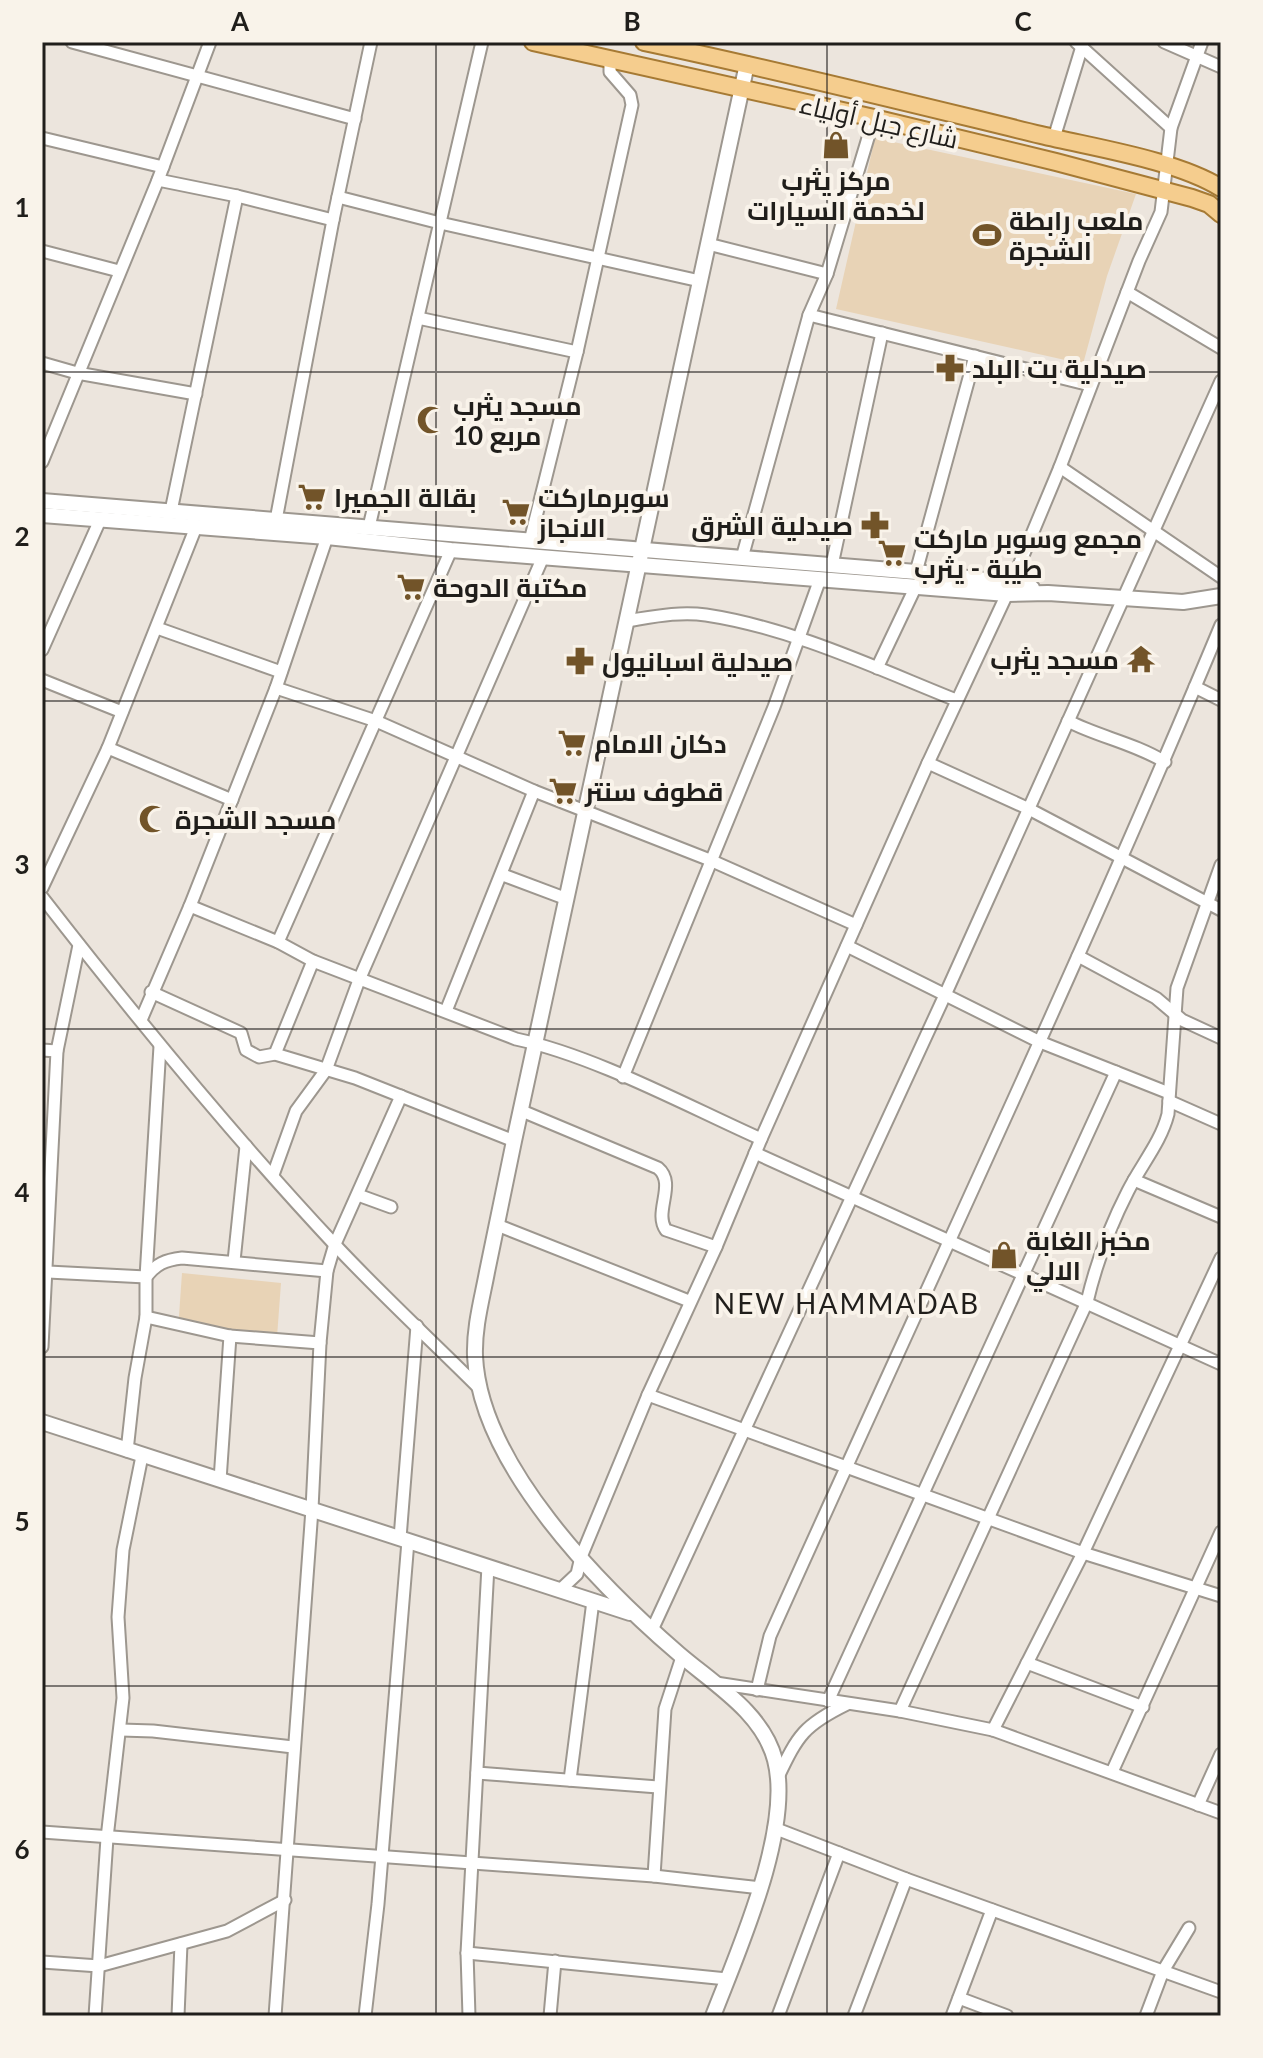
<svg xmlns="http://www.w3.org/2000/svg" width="1263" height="2058" font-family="Lato,Cairo,sans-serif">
<rect width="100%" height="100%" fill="#ece5dd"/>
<!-- green -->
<g fill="#e8d3b6">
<path d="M875 138 1136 194 1107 276 1083 364 836 309Z"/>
<path d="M182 1273 281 1283 277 1337 178 1330Z"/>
</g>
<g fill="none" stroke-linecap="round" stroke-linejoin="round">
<defs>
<g id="minor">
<path d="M72 42 355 119"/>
<path d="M1076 42 1171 128"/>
<path d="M1164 42 1221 67"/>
<path d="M42 138 163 167"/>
<path d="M1054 138 1083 43"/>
<path d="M158 180 237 196 333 220"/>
<path d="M338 197 440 223 700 281"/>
<path d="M708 244 827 274"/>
<path d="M42 251 119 271"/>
<path d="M1127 292 1221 348"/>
<path d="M809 315 1090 385"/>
<path d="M418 318 577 352"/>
<path d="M42 363 77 373 196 394"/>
<path d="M42 462 158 180 210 42"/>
<path d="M1060 467 1221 577"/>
<path d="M171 511 237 196"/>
<path d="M276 520 333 220 371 42"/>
<path d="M369 527 482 42"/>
<path d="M530 541 577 352 632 105 630 95 610 72V60"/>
<path d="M742 558 809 315 827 274 874 118"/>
<path d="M832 565 882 333"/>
<path d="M916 572 975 356"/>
<path d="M626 621C652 617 679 611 706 615 792 628 876 668 956 700"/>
<path d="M157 628 281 672"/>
<path d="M42 650 100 520"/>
<path d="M877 668 916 586"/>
<path d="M42 680 122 712"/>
<path d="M1195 687 1221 700"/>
<path d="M276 688 376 721 534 791 710 860 856 925"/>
<path d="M1068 721C1099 737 1134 743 1165 762"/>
<path d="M108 748 232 800"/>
<path d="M928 763 1027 808 1221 910"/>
<path d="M503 875 567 899"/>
<path d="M42 888 108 748 196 527"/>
<path d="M42 897C136 1018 233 1136 337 1247 383 1296 433 1342 480 1389"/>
<path d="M190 906 278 942 313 961 516 1039C595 1056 685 1105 761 1139"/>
<path d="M278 942 451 550"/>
<path d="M847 946 1040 1042 1169 1093"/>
<path d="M1078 956 1156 998 1182 1020 1221 1038"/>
<path d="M151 992 241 1033 246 1050 259 1057 275 1054 355 1078 514 1141"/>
<path d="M446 1011 534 791"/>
<path d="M141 1020 190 906 276 688 327 537"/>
<path d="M42 1050 57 1051"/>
<path d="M275 1054 313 961"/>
<path d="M623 1077 774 707 820 579"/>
<path d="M1169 1101 1221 1124"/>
<path d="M522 1111 658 1168C677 1184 653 1212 666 1230L716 1247"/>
<path d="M755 1153 1221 1364"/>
<path d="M273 1175 296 1111 326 1070 359 980 543 557"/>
<path d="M1134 1180 1221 1217"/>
<path d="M358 1195 391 1207"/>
<path d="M497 1225 689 1301"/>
<path d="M234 1261 246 1146"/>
<path d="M48 1272 146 1277C156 1264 165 1260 182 1258L327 1271"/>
<path d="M146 1317 230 1336 320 1343"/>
<path d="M42 1347 57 1051 79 945"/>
<path d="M648 1395 1083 1553 1221 1596"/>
<path d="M127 1451 135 1378 146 1317V1277L160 1046"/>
<path d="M220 1480 230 1336"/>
<path d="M400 1538 417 1326"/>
<path d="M560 1590 577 1574 581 1557 648 1395 716 1247 761 1139 928 763 1007 594 1060 467 1139 261 1161 212 1171 128 1202 42"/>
<path d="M652 1630 945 995 1221 381"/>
<path d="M1027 1663 1143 1707"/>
<path d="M716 1683 900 1711 993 1730 1221 1813"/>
<path d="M757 1690 770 1636C921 1299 1079 966 1221 625"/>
<path d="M828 1701 1116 1072"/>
<path d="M900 1711 1087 1302C1096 1264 1110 1226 1128 1191 1141 1165 1161 1142 1168 1114L1177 988 1221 865"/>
<path d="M121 1730 153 1731 293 1747"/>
<path d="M993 1730 1083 1553 1221 1258"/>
<path d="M1112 1772 1221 1532"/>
<path d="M477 1773 658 1787"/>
<path d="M778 1777C798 1735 804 1725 847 1704"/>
<path d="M570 1780 593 1601"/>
<path d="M1198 1805 1221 1754"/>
<path d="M774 1828 906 1879 1221 1992"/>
<path d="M42 1832 654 1876 761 1888"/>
<path d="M654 1876 665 1709 682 1657"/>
<path d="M467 1953 727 1979"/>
<path d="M42 1962 99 1966 227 1931 285 1900"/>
<path d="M959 1998 1007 2016"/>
<path d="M95 2016 107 1838 123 1698 118 1617 123 1550 142 1456"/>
<path d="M178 2016 181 1944"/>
<path d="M275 2016 312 1509 320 1343 327 1271 335 1244 401 1096"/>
<path d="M365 2016 378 1904 408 1541"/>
<path d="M469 2016 467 1953 488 1566"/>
<path d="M550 2016 555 1961"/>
<path d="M778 2016 839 1853"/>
<path d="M854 2016 906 1879"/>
<path d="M952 2016 992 1910"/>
<path d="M1146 2016 1163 1971 1189 1928"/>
</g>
<g id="tertiary">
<path d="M42 501 916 572 1011 583 1032 588"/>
<path d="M42 515 327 537 451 550 1007 594 1048 593 1183 602 1221 596"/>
<path d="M42 1422 630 1613"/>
<path d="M713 2016C738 1951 793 1829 775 1760 763 1713 714 1684 679 1654 600 1586 480 1465 475 1356 474 1327 482 1299 487 1272 496 1228 505 1185 514 1141L747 64"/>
</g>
<g id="primary">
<path d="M533 42 874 118 1056 162 1192 198 1209 204 1221 214"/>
<path d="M644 42C777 70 909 103 1041 135 1095 148 1176 160 1221 188"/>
</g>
</defs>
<!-- minor casing -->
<use href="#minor" stroke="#9d978f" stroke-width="15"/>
<!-- tertiary casing -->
<use href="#tertiary" stroke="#9d978f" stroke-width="18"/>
<!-- primary casing -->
<use href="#primary" stroke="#a67a34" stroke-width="20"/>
<!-- minor -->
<use href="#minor" stroke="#fff" stroke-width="11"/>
<!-- tertiary -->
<use href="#tertiary" stroke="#fff" stroke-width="14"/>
<!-- primary -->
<use href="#primary" stroke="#f5cd8e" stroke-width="16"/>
</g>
<!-- grid -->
<path fill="none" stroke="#201e1b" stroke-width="2" stroke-opacity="0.55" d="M436 42V2016M827 42V2016M42 372H1221M42 701H1221M42 1029H1221M42 1357H1221M42 1686H1221"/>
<!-- icons -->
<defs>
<symbol id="shop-bare" viewBox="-9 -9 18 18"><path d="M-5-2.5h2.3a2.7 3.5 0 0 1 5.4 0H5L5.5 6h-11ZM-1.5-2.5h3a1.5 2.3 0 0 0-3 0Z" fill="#725429" stroke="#f9f3ea" stroke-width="2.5" paint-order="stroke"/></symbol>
<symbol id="stadium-bare" viewBox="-9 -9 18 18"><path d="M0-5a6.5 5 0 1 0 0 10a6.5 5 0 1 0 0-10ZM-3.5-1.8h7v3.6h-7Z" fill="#725429" stroke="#f9f3ea" stroke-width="2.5" paint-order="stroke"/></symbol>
<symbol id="pharmacy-bare" viewBox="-9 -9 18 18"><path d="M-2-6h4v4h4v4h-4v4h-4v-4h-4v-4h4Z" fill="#725429" stroke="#f9f3ea" stroke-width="2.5" paint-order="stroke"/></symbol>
<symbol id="mosque-bare" viewBox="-9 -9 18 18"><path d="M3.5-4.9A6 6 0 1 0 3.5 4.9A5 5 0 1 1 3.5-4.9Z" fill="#725429" stroke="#f9f3ea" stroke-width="2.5" paint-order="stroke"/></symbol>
<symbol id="supermarket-bare" viewBox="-9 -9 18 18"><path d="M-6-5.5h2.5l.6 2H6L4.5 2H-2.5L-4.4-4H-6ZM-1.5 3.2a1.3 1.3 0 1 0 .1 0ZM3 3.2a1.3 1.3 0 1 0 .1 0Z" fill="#725429" stroke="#f9f3ea" stroke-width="2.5" paint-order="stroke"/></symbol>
<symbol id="temple-bare" viewBox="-9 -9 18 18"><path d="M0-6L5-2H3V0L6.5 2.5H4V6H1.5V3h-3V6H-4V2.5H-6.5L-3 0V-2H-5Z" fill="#725429" stroke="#f9f3ea" stroke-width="2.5" paint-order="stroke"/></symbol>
</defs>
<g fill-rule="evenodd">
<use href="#shop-bare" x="816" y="125" width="40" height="40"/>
<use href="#stadium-bare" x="967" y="215" width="40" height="40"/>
<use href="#pharmacy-bare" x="930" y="348" width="40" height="40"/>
<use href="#mosque-bare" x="411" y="400" width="40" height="40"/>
<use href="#supermarket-bare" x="292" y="477" width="40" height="40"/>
<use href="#supermarket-bare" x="496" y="492" width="40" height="40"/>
<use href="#pharmacy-bare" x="855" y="505" width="40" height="40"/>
<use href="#supermarket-bare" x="872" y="533" width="40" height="40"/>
<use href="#supermarket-bare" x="391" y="567" width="40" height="40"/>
<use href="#temple-bare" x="1121" y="639" width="40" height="40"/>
<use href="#pharmacy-bare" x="560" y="641" width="40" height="40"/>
<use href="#supermarket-bare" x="552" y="723" width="40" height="40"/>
<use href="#supermarket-bare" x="543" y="771" width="40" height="40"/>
<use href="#mosque-bare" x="133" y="799" width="40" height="40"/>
<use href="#shop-bare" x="984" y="1235" width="40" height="40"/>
</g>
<g text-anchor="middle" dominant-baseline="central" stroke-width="8" stroke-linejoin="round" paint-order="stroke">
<!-- street labels -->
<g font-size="26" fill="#201e1b" stroke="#f9f3ea">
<text transform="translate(879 121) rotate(13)">شارع جبل أولياء</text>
</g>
<!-- poi labels -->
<g font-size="26" font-weight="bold" fill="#201e1b" stroke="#f9f3ea" text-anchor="start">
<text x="836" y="180" text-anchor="middle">مركز يثرب<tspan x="836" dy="30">لخدمة السيارات</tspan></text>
<text x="1009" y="220">ملعب رابطة<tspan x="1009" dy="30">الشجرة</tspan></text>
<text x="972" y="368">صيدلية بت البلد</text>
<text x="453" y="405">مسجد يثرب<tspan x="453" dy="30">مربع 10</tspan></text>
<text x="334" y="497">بقالة الجميرا</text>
<text x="538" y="497">سوبرماركت<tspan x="538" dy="30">الانجاز</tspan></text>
<text x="853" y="525" text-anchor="end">صيدلية الشرق</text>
<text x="914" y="538">مجمع وسوبر ماركت<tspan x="914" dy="30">طيبة - يثرب</tspan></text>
<text x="433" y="587">مكتبة الدوحة</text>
<text x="1119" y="659" text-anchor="end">مسجد يثرب</text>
<text x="602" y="661">صيدلية اسبانيول</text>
<text x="594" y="743">دكان الامام</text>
<text x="585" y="791">قطوف سنتر</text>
<text x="175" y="819">مسجد الشجرة</text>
<text x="1026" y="1240">مخبز الغابة<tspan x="1026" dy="30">الالي</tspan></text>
</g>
<!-- neighbourhood labels -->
<g font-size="28" letter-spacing="2" fill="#201e1b" stroke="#f9f3ea">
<text x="847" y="1303">NEW HAMMADAB</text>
</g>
</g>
<!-- border -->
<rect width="1263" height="2058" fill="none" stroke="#f9f3ea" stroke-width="88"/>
<rect x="44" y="44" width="1175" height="1970" fill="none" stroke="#201e1b" stroke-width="3"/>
<g font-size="26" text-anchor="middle" font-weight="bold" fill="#201e1b">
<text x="240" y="31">A</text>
<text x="632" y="31">B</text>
<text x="1023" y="31">C</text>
<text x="22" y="217">1</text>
<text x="22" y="546">2</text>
<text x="22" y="874">3</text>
<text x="22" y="1202">4</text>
<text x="22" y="1531">5</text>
<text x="22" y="1859">6</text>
</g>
</svg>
